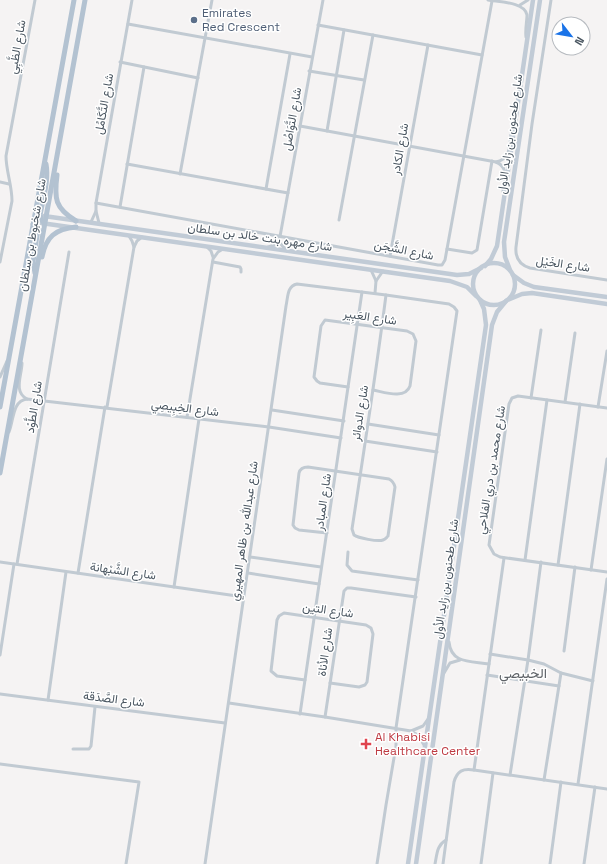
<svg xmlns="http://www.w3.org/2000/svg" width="607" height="864" font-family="'Space Grotesk',Vazirmatn,sans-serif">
<rect width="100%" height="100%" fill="#f5f3f3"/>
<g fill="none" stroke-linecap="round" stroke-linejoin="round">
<!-- street -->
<g stroke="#c1cad2" stroke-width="3">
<path d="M488 0C499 2 525 2 527 15 527 22 525 29 526 37"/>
<path d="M551 0 532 124 516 247C515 258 520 265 530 268L607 280"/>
<path d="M520 5 528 0"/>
<path d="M128 24 312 57"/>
<path d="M318 25 482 55"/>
<path d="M120 62 198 78"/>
<path d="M309 71 364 80"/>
<path d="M300 126 496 162C510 168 503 179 503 192"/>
<path d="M327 131 344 30"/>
<path d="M496 162C513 158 508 144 512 129"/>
<path d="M127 164 288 193"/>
<path d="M180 174 212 0"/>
<path d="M0 182 9 184"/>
<path d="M266 189 290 54"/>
<path d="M96 203 438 265H442L445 260 492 1"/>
<path d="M120 207 144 67"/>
<path d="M339 220 373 35"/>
<path d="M91 222 96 211"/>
<path d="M99 223 96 211V203L132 0"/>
<path d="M129 236 132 241 134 247"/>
<path d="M279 242 287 251"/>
<path d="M207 247 211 251 213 257"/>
<path d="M268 247 275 245 279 242 323 0"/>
<path d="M447 249 472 253 477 250 492 161"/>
<path d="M390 256 428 45"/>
<path d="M0 262 12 201C12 185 6 171 6 156L35 0"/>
<path d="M213 262 240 267 241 269V272"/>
<path d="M371 270 376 281 375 293"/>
<path d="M376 281 383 271"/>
<path d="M22 363C22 375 13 392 27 399"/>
<path d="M0 377 7 361"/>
<path d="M348 387 320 383 317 381 314 377 321 326 325 320 407 331 413 334 416 341 410 386C405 400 384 392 373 390"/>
<path d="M531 398 541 330"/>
<path d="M565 402 575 333"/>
<path d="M107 407 134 247 137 241 142 237"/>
<path d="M598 407 607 351"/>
<path d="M607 408 518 396 512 398 509 404 489 545 494 554 500 557 607 572"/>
<path d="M272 410 344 421"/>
<path d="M187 417 213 259 218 252 223 249"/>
<path d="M368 424 439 435"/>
<path d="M9 432C14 420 12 401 27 399L269 427 341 438"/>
<path d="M365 441 437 452"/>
<path d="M327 533 299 530 295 528 293 525 299 473C300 469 303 467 308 467L389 479C393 481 394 483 395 487L388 536C386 538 386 539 383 540 378 542 358 538 354 535L352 529C364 451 376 373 386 295"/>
<path d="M348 552 347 565 352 571 418 580"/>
<path d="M250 557 321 567"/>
<path d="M525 560 547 400"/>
<path d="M0 562 244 597"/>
<path d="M17 564 69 252"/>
<path d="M558 565 580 404"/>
<path d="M591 570 607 459"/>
<path d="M78 573 105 407"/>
<path d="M248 573 319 584"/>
<path d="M174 587 199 419"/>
<path d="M449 642C451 664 471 661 489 664"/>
<path d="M564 651 575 567"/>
<path d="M490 654 528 660 544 664 561 673 593 681"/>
<path d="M0 655 14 564"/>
<path d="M444 673 450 663 460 660"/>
<path d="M487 675 559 686"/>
<path d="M305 680 277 676 271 671 277 620 279 616 284 613 366 625 371 628 373 634 367 682 365 685 359 687 330 683"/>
<path d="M0 694 225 723"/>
<path d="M48 700 66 572"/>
<path d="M229 703 325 717 411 731 418 735 424 745"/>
<path d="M300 714 362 292"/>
<path d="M325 717 344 591 347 588H351L416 597"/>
<path d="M411 731 423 726 428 719"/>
<path d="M73 749H89L91 746 95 707"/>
<path d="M0 764 139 782 126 864"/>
<path d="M474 770 504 558"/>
<path d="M510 775 528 660 541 562"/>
<path d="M544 780 561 673"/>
<path d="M578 784 607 579"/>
<path d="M205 864 286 306C288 297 287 286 297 284L386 295 449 304 454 307 457 311 396 728V746L386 805 377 864"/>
<path d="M435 864C437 854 437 845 446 840"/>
<path d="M443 864 454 782C457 771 463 768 474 770L607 789"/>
<path d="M481 864 493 773"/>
<path d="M550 864 561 782"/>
<path d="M584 864 595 787"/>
</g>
<!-- secondary -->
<g stroke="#c1cbd6" stroke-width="4.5">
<path d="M44 216 457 275 469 274 481 268"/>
<path d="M34 222 450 281 467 287 476 296"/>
<circle cx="494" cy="284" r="21"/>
<path d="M485 266 491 259 497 246 533 0"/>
<path d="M510 270 505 257 504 242 540 0"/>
<path d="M513 275 524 283 534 287 607 297"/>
<path d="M510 299 522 294 532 293 607 304"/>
<path d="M408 864 486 325 484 309 480 300"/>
<path d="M416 864 492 325 497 312 506 301"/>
</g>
<!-- primary -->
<g stroke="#b3c2d1" stroke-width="5">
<path d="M57 175C54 199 55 208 76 221"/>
<path d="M44 223 41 219 40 215C43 199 49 180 46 164"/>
<path d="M33 224 37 225 38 229 33 261 35 273"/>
<path d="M42 257C46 237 55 229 76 227"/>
<path d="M0 407 74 0"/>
<path d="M0 473 85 0"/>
</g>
</g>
<!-- markers -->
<circle fill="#5c6f8a" stroke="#fff" stroke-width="1.5" cx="194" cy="20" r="4"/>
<path fill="#e0444e" stroke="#fff" stroke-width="1.5" d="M364 738h4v4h4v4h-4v4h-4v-4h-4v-4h4z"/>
<g text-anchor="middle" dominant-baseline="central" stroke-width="3" stroke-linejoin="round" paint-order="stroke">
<!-- service labels -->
<g font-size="12" fill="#4e5e75" stroke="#fff" text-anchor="start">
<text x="202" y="13">Emirates<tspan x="202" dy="14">Red Crescent</tspan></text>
</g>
<!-- street labels -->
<g font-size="12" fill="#4a5661" stroke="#fff">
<text transform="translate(17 47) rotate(-80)">شارع الظَّبِي</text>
<text transform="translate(104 104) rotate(-80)">شارع التَّكَامُل</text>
<text transform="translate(292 119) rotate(-80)">شارع التَّوَاصُل</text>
<text transform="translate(510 134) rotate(-82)">شارع طحنون بن زايد الأول</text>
<text transform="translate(400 149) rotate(-80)">شارع الكادر</text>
<text transform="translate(32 235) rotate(-80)">شارع شخبوط بن سلطان</text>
<text transform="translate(260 237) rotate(8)">شارع مهره بنت خالد بن سلطان</text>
<text transform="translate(404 250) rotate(11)">شارع الشَّجَن</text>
<text transform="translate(563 264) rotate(8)">شارع الخَيْل</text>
<text transform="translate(370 317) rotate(8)">شارع العَبِير</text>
<text transform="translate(34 407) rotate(-81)">شارع الطَّوْد</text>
<text transform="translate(185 408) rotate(7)">شارع الخِبِيصِي</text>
<text transform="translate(360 413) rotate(-81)">شارع الدوائر</text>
<text transform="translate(491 470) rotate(-81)">شارع محمد بن دري الفلاحي</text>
<text transform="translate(323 502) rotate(-82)">شارع المبادر</text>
<text transform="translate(244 531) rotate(-82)">شارع عبدالله بن ظاهر المهيري</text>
<text transform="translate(123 571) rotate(8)">شارع الشَّبْهانة</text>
<text transform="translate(446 579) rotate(-82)">شارع طحنون بن زايد الأول</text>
<text transform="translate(328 610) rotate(8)">شارع التين</text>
<text transform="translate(325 652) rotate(-82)">شارع الأناة</text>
<text transform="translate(114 699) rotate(7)">شارع الصَّدَقة</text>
</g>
<!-- health labels -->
<g font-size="12" fill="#be3a42" stroke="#fff" text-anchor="start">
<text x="375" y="737">Al Khabisi<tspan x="375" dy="14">Healthcare Center</tspan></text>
</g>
<!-- quarter labels -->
<g font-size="14" fill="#5f6368" stroke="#fff">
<text x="523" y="673">الخبيصي</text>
</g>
</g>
<!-- north arrow -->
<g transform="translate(571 36) rotate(121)"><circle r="19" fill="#ffffff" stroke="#b7bbc0"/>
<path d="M0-3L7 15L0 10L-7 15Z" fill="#1a73e8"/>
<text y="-6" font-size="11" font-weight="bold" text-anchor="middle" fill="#4a5661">N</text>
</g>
</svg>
